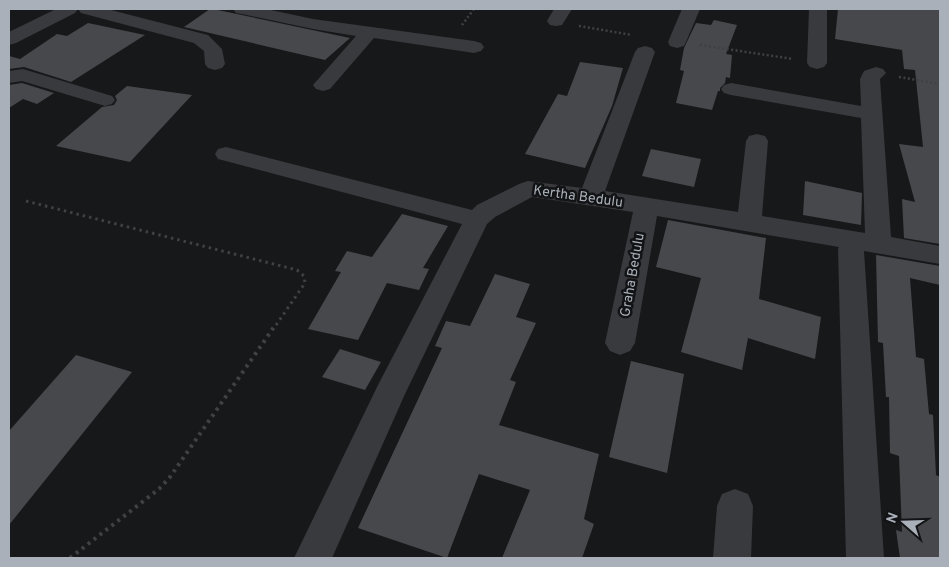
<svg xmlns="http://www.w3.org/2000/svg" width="949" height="567" font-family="Overpass,sans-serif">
<rect width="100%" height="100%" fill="#171819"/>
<!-- building -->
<g fill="#47484c">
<path d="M210 9H213L350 38 325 60 184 27Z"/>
<path d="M838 9H940V244L904 238 902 199 915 202 899 144 923 147 915 70 904 69 902 50 835 39Z"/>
<path d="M714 20 737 25 726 54 732 55 730 78 726 77 725 83 720 88V91H718L712 110 676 103 684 71 680 70 684 48 696 23 711 25Z"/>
<path d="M88 23 145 35 71 82 24 67 9 69V56L20 59 57 34 67 36Z"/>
<path d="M580 62 623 68 612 106 585 168 525 154 558 94 567 96Z"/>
<path d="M22 83 54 93 37 104 23 99 9 108V85Z"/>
<path d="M127 86 192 95 130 162 56 146 102 107 114 105 117 100 115 96Z"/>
<path d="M651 149 701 159 694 187 642 176Z"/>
<path d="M805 181 862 193 861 225 803 215Z"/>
<path d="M402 214 448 226 423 268 429 269 419 290 387 283 358 340 308 329 341 272 335 271 347 251 372 257Z"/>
<path d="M668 220 766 238 759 299 821 317 815 359 748 338 742 370 681 352 701 278 656 267Z"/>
<path d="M876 255 940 266V285L910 278 916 357 924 359 929 414 933 415 936 475 940 477V558H900L896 530 902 532 899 456 890 453 889 397H886L883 343 878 342Z"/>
<path d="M495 274 530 284 516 317 536 323 510 380 516 382 499 425 599 454 584 519 594 524 582 558H502L530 490 479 474 447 558 358 528 442 348 435 346 446 321 470 326Z"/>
<path d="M340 349 381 362 365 390 322 377Z"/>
<path d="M76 355 132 372 9 525V431Z"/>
<path d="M631 361 684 374 667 473 609 457Z"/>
</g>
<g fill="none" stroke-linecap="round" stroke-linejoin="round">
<!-- path-far2 -->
<g stroke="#3f4145" stroke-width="2.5" stroke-dasharray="2 2.5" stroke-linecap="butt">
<path d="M462 25 474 9"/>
<path d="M579 26 632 35"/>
<path d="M700 45 793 59"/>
<path d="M899 77 940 84"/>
</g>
<!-- path-far1 -->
<path stroke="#3f4145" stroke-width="3" stroke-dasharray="2.5 4" stroke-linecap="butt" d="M26 201 297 270 304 276 305 283 274 328"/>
<!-- path -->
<path stroke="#3f4145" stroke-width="4" stroke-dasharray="3 4.5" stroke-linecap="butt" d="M70 558 159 489 170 477 274 327"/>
<!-- minor -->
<g fill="#393a3e" fill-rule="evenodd">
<path d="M56 9H78L75 13 16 43 9 45V32Z"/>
<path d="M78 9H107L208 35 222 49 225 64 222 68 215 70 208 68 205 64 204 51 194 43 81 13Z"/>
<path d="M233 9H266L313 19 474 41 481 43 484 47 481 51 474 53 374 38 330 89 323 91 316 89 313 85 356 36 313 29 242 14 236 13Z"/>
<path d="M554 9H572L562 25 556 26 550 25 547 21Z"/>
<path d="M682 9H700L686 42 684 46 677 48 670 46 668 42Z"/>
<path d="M809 9H827V63L824 67 817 69 810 67 807 63Z"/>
<path d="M645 46 652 48 655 52 605 191 738 212 746 141 749 136 757 134 765 136 768 141 762 216 865 233 861 118 731 95 724 93 721 89 724 85 731 83 861 106 860 79 864 71 876 67 883 69 886 73 880 79 891 237 940 246V264L864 251 884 558H846L838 249 839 247 657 216 635 343 630 351 620 355 610 351 605 343 633 212 532 197 495 217 487 224 405 394 332 558H294L378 385 462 224 218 159 215 154 218 149 226 147 472 210 477 205 519 184 528 181 582 188 635 52 638 48Z"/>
<path d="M23 69 112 96 115 100 112 104 105 106 22 81 9 83V71Z"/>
<path d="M735 489 748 494 753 506 751 558H713L717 506 722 494Z"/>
</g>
</g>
<g text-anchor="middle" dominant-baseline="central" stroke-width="5" stroke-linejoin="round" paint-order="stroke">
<!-- street labels -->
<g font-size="14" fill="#aab0b9" stroke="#121315">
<text transform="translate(578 197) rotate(8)">Kertha Bedulu</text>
<text transform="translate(633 275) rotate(-80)">Graha Bedulu</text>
</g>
</g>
<!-- border -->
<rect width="949" height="567" fill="none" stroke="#aab0b9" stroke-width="20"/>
<!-- north arrow -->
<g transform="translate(904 522) rotate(290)" stroke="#121315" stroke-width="4" paint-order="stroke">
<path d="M0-4L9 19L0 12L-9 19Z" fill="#aab0b9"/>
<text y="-8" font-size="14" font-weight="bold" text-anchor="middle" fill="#aab0b9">N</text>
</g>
</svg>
